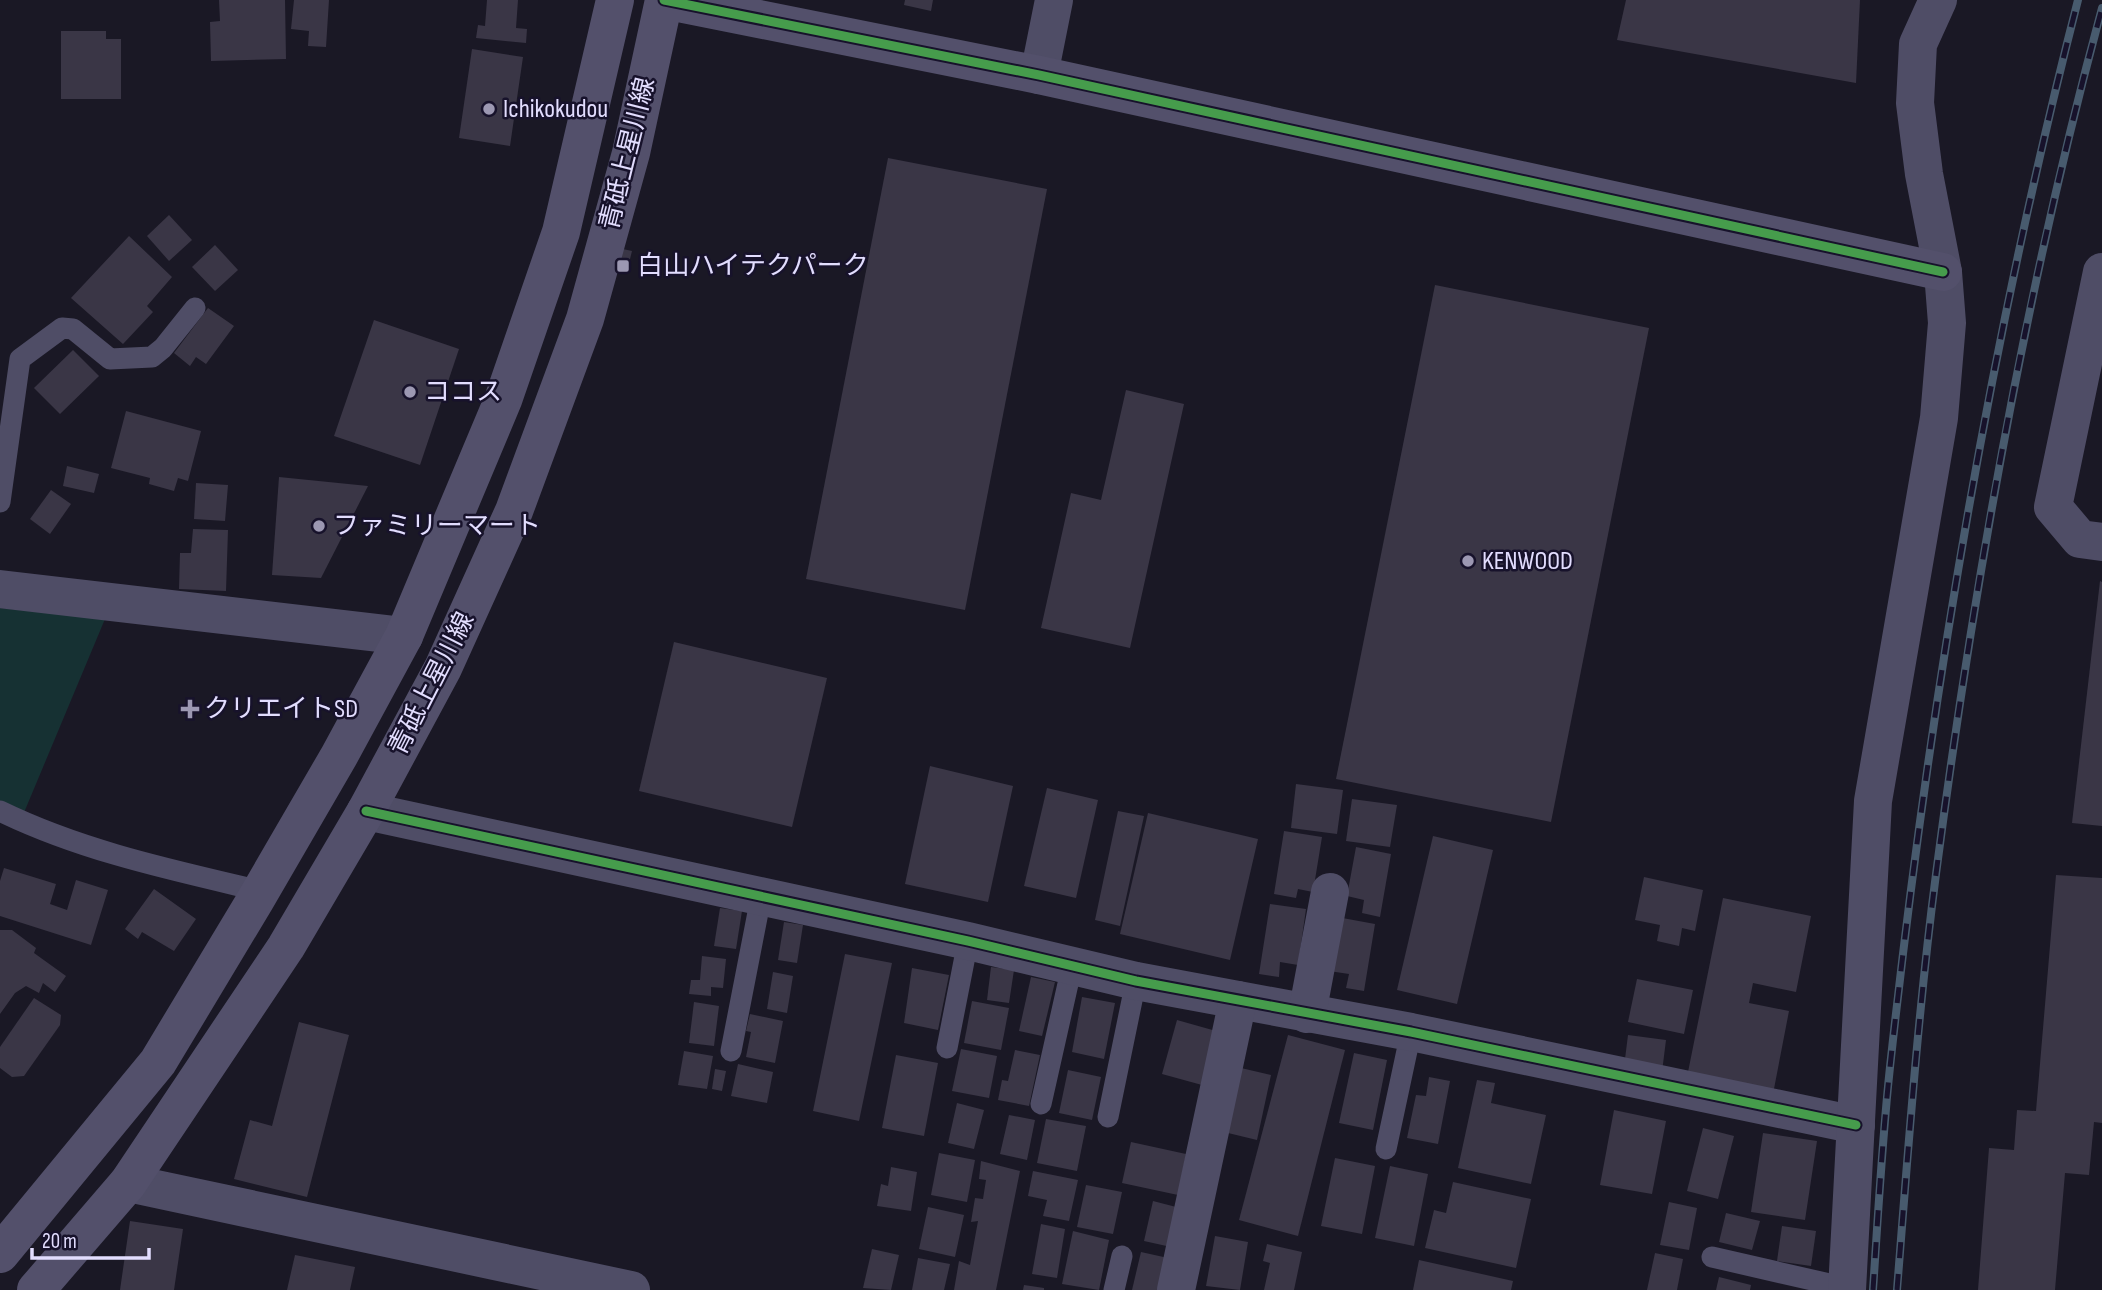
<svg xmlns="http://www.w3.org/2000/svg" width="2102" height="1290" font-family="'Sofia Sans Condensed','Noto Sans JP',sans-serif">
<rect width="100%" height="100%" fill="#1a1825"/>
<!-- green -->
<path fill="#163133" d="M0 608 105 619 23 815 0 803Z"/>
<!-- building -->
<g fill="#3a3646">
<path d="M219 0H285L286 59 211 61 210 22 220 21Z"/>
<path d="M294 0H329L326 47 308 46 309 31 291 29Z"/>
<path d="M487 0H518L516 28 527 29 526 43 476 38 478 25 485 26Z"/>
<path d="M905 0H933L931 11 904 5Z"/>
<path d="M1626 0H1860L1856 83 1617 40Z"/>
<path d="M61 31H106V39H121V99H61Z"/>
<path d="M472 49 523 57 510 146 459 138Z"/>
<path d="M888 158 1047 189 965 610 806 579Z"/>
<path d="M169 215 192 240 169 261 147 236Z"/>
<path d="M129 236 172 277 147 306 153 312 123 344 71 298Z"/>
<path d="M215 245 238 270 215 291 192 267Z"/>
<path d="M623 249 632 251 627 271 617 268Z"/>
<path d="M1435 285 1649 328 1551 822 1336 779Z"/>
<path d="M208 308 234 326 206 364 196 357 190 366 174 353Z"/>
<path d="M374 320 459 349 420 465 334 436Z"/>
<path d="M73 350 99 376 60 414 34 388Z"/>
<path d="M1126 390 1184 404 1130 648 1041 628 1071 493 1101 500Z"/>
<path d="M126 411 201 431 188 481 178 478 174 491 149 484 150 478 111 468Z"/>
<path d="M67 466 99 474 94 493 63 486Z"/>
<path d="M279 477 368 486 321 578 272 575Z"/>
<path d="M196 483 228 485 225 521 194 519Z"/>
<path d="M51 490 71 504 50 534 30 519Z"/>
<path d="M193 529 228 530 226 591 179 589 180 553H191Z"/>
<path d="M2100 581 2102 582V826L2072 823Z"/>
<path d="M674 642 827 678 792 827 639 791Z"/>
<path d="M930 766 1013 786 988 902 905 884Z"/>
<path d="M1296 784 1343 790 1337 834 1291 828Z"/>
<path d="M1047 788 1098 800 1076 898 1024 886Z"/>
<path d="M1352 799 1397 805 1390 847 1346 841Z"/>
<path d="M1118 811 1144 816 1120 926 1095 920Z"/>
<path d="M1148 813 1258 839 1230 960 1120 934Z"/>
<path d="M1284 831 1322 837 1313 892 1298 889 1296 898 1274 894Z"/>
<path d="M1433 836 1493 850 1457 1004 1397 990Z"/>
<path d="M1356 847 1391 854 1380 917 1362 913 1364 900 1347 896Z"/>
<path d="M4 868 56 884 50 904 67 910 76 880 108 890 91 945 0 916V881Z"/>
<path d="M2056 875 2102 878V1123L2094 1122 2089 1175 2065 1173 2055 1290H1978L1989 1148 2014 1150 2017 1110 2036 1111Z"/>
<path d="M1644 877 1703 890 1695 931 1682 928 1679 946 1657 941 1660 925 1635 920Z"/>
<path d="M154 889 196 919 174 951 142 932 138 939 125 929Z"/>
<path d="M1723 898 1811 916 1796 992 1753 983 1749 1003 1789 1011 1773 1094 1687 1077Z"/>
<path d="M1270 904 1306 909 1298 965 1280 962 1279 977 1259 974Z"/>
<path d="M720 908 742 911 736 949 714 946Z"/>
<path d="M1337 917 1375 924 1364 991 1346 988 1349 974 1329 971Z"/>
<path d="M784 922 803 925 797 963 778 960Z"/>
<path d="M0 930H12L36 948 34 953 66 976 55 992 43 983 39 993 26 986 15 993 0 1014Z"/>
<path d="M845 954 892 963 859 1121 813 1111Z"/>
<path d="M702 956 726 959 723 988 711 987V996L689 994 691 980H700Z"/>
<path d="M991 967 1014 970 1009 1003 987 1000Z"/>
<path d="M912 968 949 975 938 1030 904 1023Z"/>
<path d="M773 972 793 976 787 1013 767 1009Z"/>
<path d="M1031 977 1055 982 1042 1036 1019 1031Z"/>
<path d="M1637 979 1693 990 1684 1034 1628 1022Z"/>
<path d="M1082 997 1115 1003 1104 1059 1072 1052Z"/>
<path d="M34 998 61 1015 60 1025 24 1076 12 1077 0 1068V1047Z"/>
<path d="M972 1001 1009 1008 1001 1050 964 1043Z"/>
<path d="M694 1002 719 1006 714 1046 689 1043Z"/>
<path d="M750 1014 783 1021 775 1063 746 1057 751 1032 746 1031Z"/>
<path d="M1177 1020 1216 1031 1202 1085 1162 1074Z"/>
<path d="M299 1022 349 1035 307 1197 234 1179 250 1120 272 1126Z"/>
<path d="M1288 1035 1345 1050 1298 1236 1239 1220Z"/>
<path d="M1628 1035 1666 1040 1662 1072 1624 1067Z"/>
<path d="M961 1049 997 1056 989 1098 952 1091Z"/>
<path d="M1015 1050 1040 1055 1029 1106 998 1100 1002 1080 1008 1081Z"/>
<path d="M684 1051 713 1056 707 1089 678 1085Z"/>
<path d="M1354 1053 1387 1060 1373 1130 1339 1123Z"/>
<path d="M896 1055 938 1063 924 1136 882 1128Z"/>
<path d="M738 1064 773 1072 767 1103 731 1096Z"/>
<path d="M1241 1068 1271 1075 1257 1140 1228 1133Z"/>
<path d="M715 1069 726 1071 722 1091 712 1089Z"/>
<path d="M1068 1070 1101 1077 1092 1120 1059 1113Z"/>
<path d="M1429 1077 1450 1081 1438 1144 1407 1138 1416 1095 1426 1096Z"/>
<path d="M1477 1080 1495 1083 1491 1103 1546 1115 1531 1184 1458 1168Z"/>
<path d="M957 1103 984 1110 974 1149 948 1143Z"/>
<path d="M1614 1110 1666 1121 1652 1194 1600 1185Z"/>
<path d="M1009 1115 1035 1120 1027 1160 1000 1154Z"/>
<path d="M1046 1119 1086 1126 1077 1171 1037 1163Z"/>
<path d="M1703 1128 1734 1136 1718 1199 1687 1191Z"/>
<path d="M1763 1133 1817 1141 1805 1220 1751 1212Z"/>
<path d="M1131 1142 1186 1154 1178 1195 1122 1183Z"/>
<path d="M939 1153 975 1160 967 1202 931 1195Z"/>
<path d="M1335 1158 1375 1166 1362 1234 1321 1226Z"/>
<path d="M981 1161 1020 1171 996 1290H954L959 1261 970 1265 978 1221 971 1222 975 1198 983 1199 986 1180 979 1179Z"/>
<path d="M1390 1166 1428 1174 1414 1246 1375 1238Z"/>
<path d="M891 1167 917 1172 911 1211 877 1206 881 1184 888 1186Z"/>
<path d="M1033 1171 1078 1180 1069 1221 1043 1216 1047 1200 1028 1196Z"/>
<path d="M1453 1182 1531 1199 1516 1268 1425 1248 1434 1210 1446 1213Z"/>
<path d="M1086 1185 1122 1192 1113 1234 1077 1227Z"/>
<path d="M1153 1201 1180 1208 1171 1247 1144 1241Z"/>
<path d="M1669 1202 1697 1208 1689 1250 1660 1245Z"/>
<path d="M928 1207 964 1215 955 1257 919 1249Z"/>
<path d="M1726 1213 1760 1221 1752 1250 1719 1242Z"/>
<path d="M130 1221 183 1229 174 1290H120Z"/>
<path d="M1041 1224 1065 1229 1057 1278 1032 1274Z"/>
<path d="M1782 1226 1816 1231 1811 1266 1777 1261Z"/>
<path d="M1073 1231 1109 1240 1099 1290 1062 1284Z"/>
<path d="M1215 1236 1248 1242 1240 1290 1206 1286Z"/>
<path d="M1267 1244 1302 1252 1294 1290H1264L1270 1263 1263 1261Z"/>
<path d="M872 1249 899 1255 891 1290 863 1288Z"/>
<path d="M1141 1252 1168 1258 1160 1290H1132Z"/>
<path d="M1655 1253 1683 1259 1677 1290H1647Z"/>
<path d="M295 1255 355 1267 350 1290H287Z"/>
<path d="M918 1258 950 1264 944 1290H912Z"/>
<path d="M1419 1260 1513 1281 1511 1290H1413Z"/>
<path d="M1719 1277 1751 1285 1750 1290H1716Z"/>
<path d="M1024 1285 1044 1288V1290H1023Z"/>
</g>
<g fill="none" stroke-linecap="round" stroke-linejoin="round">
<!-- lane -->
<g stroke="#4f4d66" stroke-width="21">
<path d="M0 502 20 359 62 328 73 329 110 359 152 357 163 348 195 308"/>
<path d="M0 811C82 851 172 870 261 891"/>
<path d="M947 1048 968 941"/>
<path d="M731 1051 761 897"/>
<path d="M1041 1104 1072 966"/>
<path d="M1108 1117 1136 981"/>
<path d="M1386 1149 1411 1032"/>
<path d="M1712 1257 1847 1288"/>
<path d="M1114 1290 1122 1256"/>
</g>
<!-- street -->
<g stroke="#4f4d66" stroke-width="38">
<path d="M1039 75 1054 0"/>
<path d="M2102 272 2053 507 2080 539 2102 542"/>
<path d="M0 589 404 636"/>
<path d="M366 811 968 941 1136 981 1411 1032 1856 1125"/>
<path d="M1307 1014 1330 892"/>
<path d="M128 1183 631 1290"/>
<path d="M1176 1290 1238 1000"/>
<path d="M1847 1290 1873 801 1939 418 1947 323 1943 272 1924 174 1915 103 1918 44 1938 0"/>
</g>
<!-- secondary -->
<g stroke="#53506b" stroke-width="38">
<path d="M0 1254 158 1062 256 899 339 756 404 636 503 400 561 232 615 0"/>
<path d="M36 1290 128 1183 286 947 366 811 443 668 514 511 585 319 631 153 664 0 1039 75 1943 272"/>
</g>
<defs>
<g id="rail">
<path d="M1873 1290C1878 1216 1882 1141 1890 1067 1929 708 1988 350 2078 0"/>
<path d="M1897 1290C1908 1151 1918 1012 1936 874 1974 583 2025 292 2102 8"/>
</g>
</defs>
<!-- rail casing -->
<use href="#rail" stroke="#485b6e" stroke-width="8"/>
<!-- rail -->
<use href="#rail" stroke="#17122b" stroke-width="5" stroke-dasharray="16" stroke-linecap="butt"/>
<defs>
<g id="cycleway">
<path d="M664 0 1039 75 1943 272"/>
<path d="M366 811 968 941 1136 981 1411 1032 1856 1125"/>
</g>
</defs>
<!-- cycleway casing -->
<use href="#cycleway" stroke="#17122b" stroke-width="13"/>
<!-- cycleway -->
<use href="#cycleway" stroke="#469c4c" stroke-width="9"/>
</g>
<!-- markers -->
<g fill="#9c98b2" stroke="#17122b" stroke-width="2.5">
<circle cx="489" cy="109" r="7"/>
<rect x="616" y="259" width="14" height="14" rx="3.5"/>
<circle cx="410" cy="392" r="7"/>
<circle cx="319" cy="526" r="7"/>
<circle cx="1468" cy="561" r="7"/>
<path d="M186.5 698.5h7v7h7v7h-7v7h-7v-7h-7v-7h7z"/>
</g>
<g text-anchor="middle" dominant-baseline="central" stroke-width="5" stroke-linejoin="round" paint-order="stroke">
<!-- poi labels -->
<g font-size="26" fill="#e2ddfe" stroke="#17122b" text-anchor="start">
<text x="503" y="109">Ichikokudou</text>
<text x="637" y="266">白山ハイテクパーク</text>
<text x="424" y="392">ココス</text>
<text x="333" y="526">ファミリーマート</text>
<text x="1482" y="561">KENWOOD</text>
<text x="204" y="709">クリエイトSD</text>
</g>
<!-- street labels -->
<g font-size="26" fill="#e2ddfe" stroke="#17122b">
<text transform="translate(628 154) rotate(-76)">青砥上星川線</text>
<text transform="translate(432 684) rotate(-63)">青砥上星川線</text>
</g>
</g>
<!-- scale -->
<path d="M32 1248v10h117v-10" fill="none" stroke="#e2ddfe" stroke-width="3.5"/>
<text x="42" y="1248" font-size="21" fill="#e2ddfe" stroke="#17122b" stroke-width="5" paint-order="stroke">20 m</text>
</svg>
